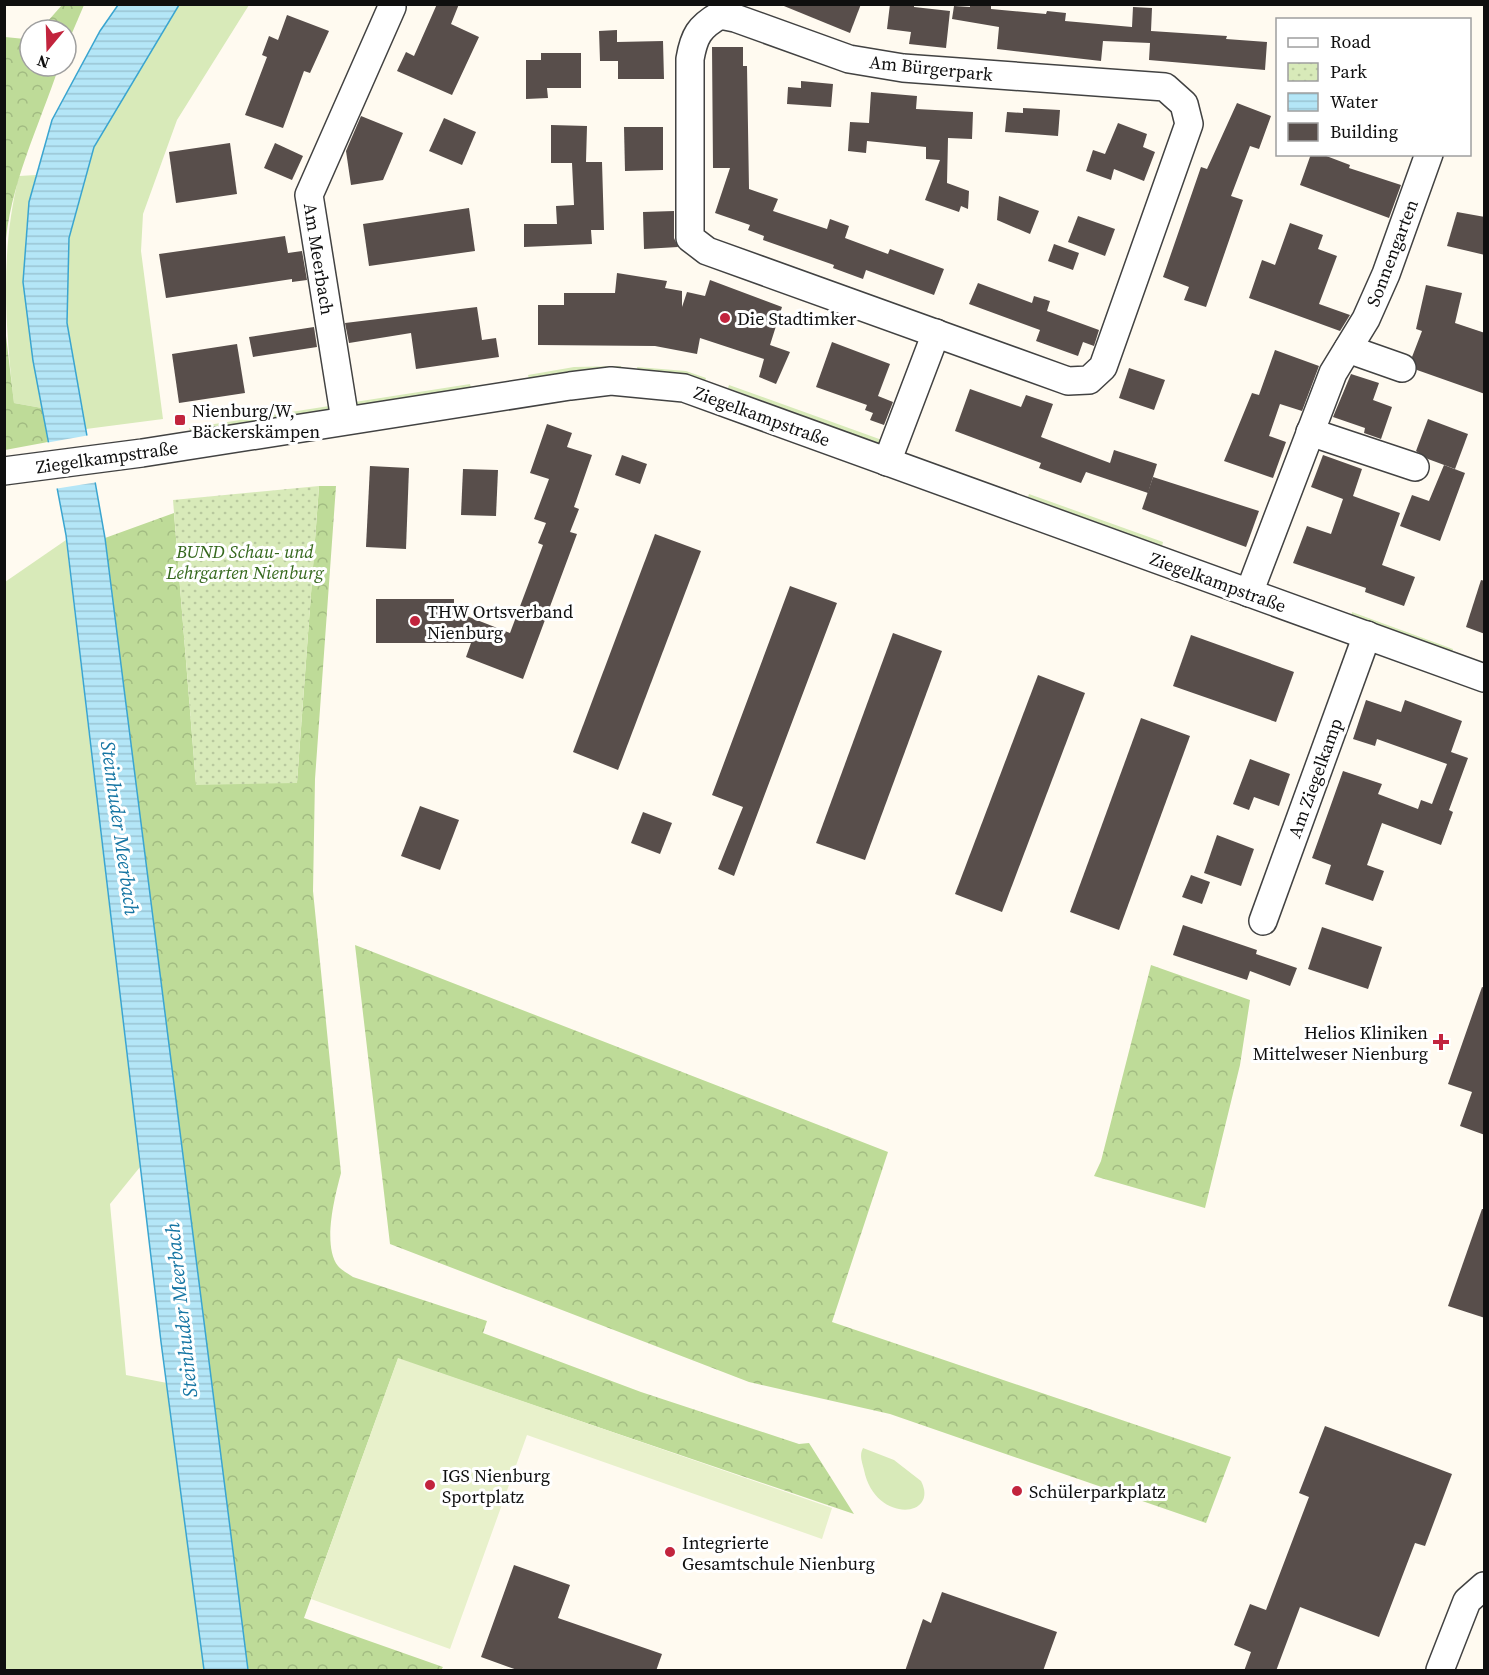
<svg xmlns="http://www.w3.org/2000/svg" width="1489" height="1675" font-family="'Source Serif 4',serif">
<defs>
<pattern id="forest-crowns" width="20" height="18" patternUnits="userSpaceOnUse" patternTransform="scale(1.5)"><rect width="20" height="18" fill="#bedb98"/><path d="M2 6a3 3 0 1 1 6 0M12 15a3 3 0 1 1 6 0" fill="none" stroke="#a2bb82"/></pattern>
<pattern id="park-dots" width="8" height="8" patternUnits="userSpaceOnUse" patternTransform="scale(1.5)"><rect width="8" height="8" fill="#d8eab9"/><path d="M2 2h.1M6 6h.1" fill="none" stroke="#b8c89e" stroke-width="1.8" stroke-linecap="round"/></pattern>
<pattern id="water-rules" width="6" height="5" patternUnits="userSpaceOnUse" patternTransform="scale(1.5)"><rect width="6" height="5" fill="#b4e6f7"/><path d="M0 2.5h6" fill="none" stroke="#9ac4d3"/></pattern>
</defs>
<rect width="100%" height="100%" fill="#fffaf0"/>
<!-- grass -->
<g fill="#d8eab9">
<path d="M179 5H249L177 120 143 214 141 251 163 419 86 429 67 323 69 238 94 147Z"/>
<path d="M36 175C15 252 28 331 42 408L14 403C5 326 0 251 19 176Z"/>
<path d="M621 366V369L529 379 528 375 574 367Z"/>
<path d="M637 367 686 371 706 378 705 382 666 372 638 371Z"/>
<path d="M470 384 471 388 190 431 189 428Z"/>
<path d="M729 385 882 440 880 444 728 388Z"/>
<path d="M1029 494 1163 542 1162 546 1028 497Z"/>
<path d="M66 540 140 1167 110 1204 126 1375 167 1383 204 1670H5V582Z"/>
<path d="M1352 612 1453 649 1452 652 1351 616Z"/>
<path d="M863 1448 894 1460 921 1481C940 1518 875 1524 864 1470 862 1462 859 1455 863 1448Z"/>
</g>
<!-- forest -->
<g fill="url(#forest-crowns)">
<path d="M62 5H84L66 47V30H40Z"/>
<path d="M30 36V66H59C39 127 9 185 5 251V37L25 39Z"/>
<path d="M4 319 14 403 42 408 48 442 5 450Z"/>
<path d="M319 486H336L315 779 313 891 341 1173C335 1196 322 1245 338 1266 341 1270 349 1274 353 1277L487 1321 483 1333 641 1392 799 1444 809 1443 854 1514 398 1359 304 1618 443 1667 441 1670H248L105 538 174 513 196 784 297 782Z"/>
<path d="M355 945 888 1152 832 1322 1231 1457 1206 1523 890 1414 749 1382 390 1244Z"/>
<path d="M1151 965 1250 1000 1240 1065 1205 1208 1094 1176 1101 1161Z"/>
</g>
<!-- park -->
<path fill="url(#park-dots)" d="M319 486 297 783 196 785 173 500Z"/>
<!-- pitch -->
<path fill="#e8f1cb" d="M398 1358 832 1508 822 1539 527 1435 450 1649 311 1599Z"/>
<!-- water -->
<path fill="url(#water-rules)" stroke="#3aa5d0" stroke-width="1.5" d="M118 5H179L94 147 69 238 67 323 105 538 248 1670H204L161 1342 66 535 33 361 23 282 29 202 52 120 100 31Z"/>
<!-- pier -->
<path fill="#fffaf0" d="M90 435 98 482 54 489 45 443Z"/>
<!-- building -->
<g fill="#584e4b">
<path d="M437 4H459L451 24 479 37 452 95 397 71 406 52 414 56Z"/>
<path d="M779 4H861L850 33Z"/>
<path d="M890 4H914V7L950 11 946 48 909 44 911 32 887 29Z"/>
<path d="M970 4H991V9L1046 14 1047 11 1066 13 1065 21 1132 27 1133 7 1152 8 1151 31 1227 36 1226 39 1267 42 1265 70 1149 60 1150 43 1103 41 1101 61 997 49 999 27 952 19 954 6 970 7Z"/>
<path d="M287 15 329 31 310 73 304 71 283 128 245 115 267 57 262 55 269 36 278 40Z"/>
<path d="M617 30V42L663 41 664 79H618V61H600L599 31Z"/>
<path d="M712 47H743V66H747L749 189 778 199 773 211 827 229 830 219 849 226 845 238 888 254 890 249 944 269 934 295 866 270 863 279 833 268 834 265 763 240 764 236 748 230 750 225 715 213 730 168H713Z"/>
<path d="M541 53H581V88H547L548 98 526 99V60H541Z"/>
<path d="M801 81 833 84 831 107 787 104 788 87 801 88Z"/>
<path d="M871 92 917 96 916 109 973 112 972 139 948 138 947 183 969 191 968 209 961 206 959 212 925 200 940 160 926 159V147L867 141 866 153 848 151 850 122 869 123Z"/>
<path d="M1237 103 1271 116 1259 149 1250 146 1231 196 1243 200 1206 307 1184 300 1189 287 1163 277 1201 167 1207 169Z"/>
<path d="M1023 108 1060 110 1058 136 1005 132 1007 112 1023 113Z"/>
<path d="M361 116 403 133 383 180 351 185 346 151Z"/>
<path d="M444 118 476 132 462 165 429 151Z"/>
<path d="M1118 123 1147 134 1143 147 1155 152 1144 181 1114 169 1111 180 1086 171 1093 150 1105 154Z"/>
<path d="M551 125 587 126 586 162H602L604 230H591L592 244 524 247V224H557L556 206 574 205 572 163H551Z"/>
<path d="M624 127H663V170L625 171Z"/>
<path d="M230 143 237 194 176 203 169 152Z"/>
<path d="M275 143 303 156 292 180 264 168Z"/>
<path d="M1311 154H1321L1350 165 1349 168 1401 185 1389 218 1300 185Z"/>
<path d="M999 196 1039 211 1030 234 997 220Z"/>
<path d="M469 208 475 251 369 266 363 224Z"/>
<path d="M674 211V238L678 247 644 249 643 212Z"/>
<path d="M1457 212 1485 217V255L1447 246Z"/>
<path d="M1078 216 1115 229 1105 256 1068 242Z"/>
<path d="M1290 223 1323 235 1318 249 1337 256 1319 304 1350 315 1340 331 1249 298 1262 260 1275 265Z"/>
<path d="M285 236 288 253 302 251 307 280 292 282V279L166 298 159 254Z"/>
<path d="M1054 244 1079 253 1073 270 1048 261Z"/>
<path d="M617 273 667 281 665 288 682 291V307L687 292 705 296 710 280 782 307 770 345 790 352 776 384 759 377 764 359 700 338 697 354 655 346 538 345V305H564V293H615Z"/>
<path d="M978 283 1032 303 1034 296 1050 301 1047 311 1099 330 1094 346 1083 342 1078 356 1036 341 1040 330 969 304Z"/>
<path d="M1426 285 1462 293 1455 323 1485 333V394L1417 370 1412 357 1422 331 1416 329Z"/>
<path d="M477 307 482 340 496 338 499 357 416 369 411 333 349 343 345 323Z"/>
<path d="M314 327 317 347 253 357 249 337Z"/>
<path d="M832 342 890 364 878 396 893 402 884 425 870 420 873 413 865 410 867 405 816 387Z"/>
<path d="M237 344 245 393 179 403 172 354Z"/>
<path d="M1275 350 1319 366 1302 411 1280 404 1269 436 1286 442 1273 478 1224 461 1252 393 1259 395Z"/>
<path d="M1129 368 1165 380 1154 410 1119 398Z"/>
<path d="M1351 374 1379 383 1373 400 1392 407 1381 439 1364 433 1365 428 1333 417Z"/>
<path d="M970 389 1021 407 1026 395 1053 404 1041 437 1110 463 1114 450 1157 464 1148 493 1086 472 1081 483 1039 468 1041 463 955 431Z"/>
<path d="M1428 419 1468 434 1455 469 1428 459 1416 451Z"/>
<path d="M547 424 572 433 567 447 592 455 574 507 579 509 570 532 577 534 523 679 466 657 471 643H376V599H454V611L510 633 543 545 538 543 546 523 534 519 549 479 530 473Z"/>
<path d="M622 455 647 464 640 484 615 475Z"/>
<path d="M1323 455 1362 469 1353 496 1400 513 1382 565 1415 577 1404 606 1365 592 1366 588 1293 563 1307 526 1331 534 1343 499 1311 487Z"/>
<path d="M1444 465 1465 473 1440 541 1400 526 1412 495 1429 501Z"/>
<path d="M370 466 409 468 406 549 366 547Z"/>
<path d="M463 469 498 470 496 516 461 515Z"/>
<path d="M1153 477 1259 511 1246 547 1142 509Z"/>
<path d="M655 534 701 551 618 770 573 752Z"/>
<path d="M1481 580 1485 581V634L1466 627Z"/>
<path d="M790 586 837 603 734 876 718 869 743 807 712 795Z"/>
<path d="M893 633 942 651 865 860 816 843Z"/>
<path d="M1191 635 1294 672 1276 722 1173 686Z"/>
<path d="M1038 675 1085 693 1002 912 955 894Z"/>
<path d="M1366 700 1401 712 1405 700 1462 721 1451 752 1468 758 1449 810 1453 812 1441 845 1382 823 1367 865 1384 871 1373 901 1325 884 1331 865 1312 858 1343 771 1382 784 1378 794 1418 809 1421 800 1432 804 1447 764 1377 739 1375 746 1353 739Z"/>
<path d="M1141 718 1190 736 1119 930 1070 912Z"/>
<path d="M1250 759 1290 774 1279 806 1254 797 1249 810 1233 804Z"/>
<path d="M420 806 459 820 440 870 401 856Z"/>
<path d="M643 812 672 823 660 854 631 843Z"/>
<path d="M1217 835 1254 849 1241 886 1204 873Z"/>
<path d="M1191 875 1210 882 1202 904 1182 897Z"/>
<path d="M1183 925 1257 950 1256 954 1297 968 1290 986 1250 971 1247 980 1173 955Z"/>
<path d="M1322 927 1382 947 1368 989 1308 969Z"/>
<path d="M1482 987 1485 988V1135L1460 1126 1472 1092 1448 1084Z"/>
<path d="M1482 1209H1485V1318L1448 1306Z"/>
<path d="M1325 1426 1452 1474 1425 1546 1415 1543 1379 1637 1300 1607 1276 1671H1244L1251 1652 1234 1645 1250 1604 1266 1610 1309 1497 1299 1493Z"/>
<path d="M514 1565 570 1585 558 1618 662 1654 656 1671H520L481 1657Z"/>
<path d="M942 1592 1057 1632 1043 1671H905L923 1619 931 1623Z"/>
</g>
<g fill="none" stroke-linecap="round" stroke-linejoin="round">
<defs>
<g id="minor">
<path d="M720 15 735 18 849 59 903 68 1165 87 1184 104 1189 124 1103 367 1089 380 1068 381 707 251 690 238V59C694 36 699 27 720 15Z"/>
<path d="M1348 349 1402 368"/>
<path d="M345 420 309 195 392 7"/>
<path d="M1310 432 1415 467"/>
<path d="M887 462 936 333"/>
<path d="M4 471 142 453 570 386 611 381 684 388 1484 678"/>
<path d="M1249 593 1333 373 1366 319 1386 274 1429 154"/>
<path d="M1263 921 1367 635"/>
<path d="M1440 1670 1467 1601 1484 1586"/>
</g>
</defs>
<!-- minor casing -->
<use href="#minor" stroke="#424242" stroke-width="30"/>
<!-- minor -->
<use href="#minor" stroke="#fff" stroke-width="27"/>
</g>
<!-- markers -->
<g fill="#c2243d" stroke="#fff" stroke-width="2">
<circle cx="725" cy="318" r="6"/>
<rect x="174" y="414" width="12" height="12" rx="3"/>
<circle cx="415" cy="621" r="6"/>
<path d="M1438 1033h6v6h6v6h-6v6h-6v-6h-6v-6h6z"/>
<circle cx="430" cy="1485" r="6"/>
<circle cx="1017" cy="1491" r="6"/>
<circle cx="670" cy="1552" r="6"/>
</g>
<g text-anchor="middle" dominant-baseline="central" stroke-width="6" stroke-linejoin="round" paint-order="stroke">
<!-- street labels -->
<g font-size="18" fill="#0f0f0f" stroke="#fff">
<text transform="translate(931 68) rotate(6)">Am Bürgerpark</text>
<text transform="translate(1392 253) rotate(-69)">Sonnengarten</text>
<text transform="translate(319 259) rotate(81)">Am Meerbach</text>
<text transform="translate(762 416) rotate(20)">Ziegelkampstraße</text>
<text transform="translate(107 457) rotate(-8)">Ziegelkampstraße</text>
<text transform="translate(1218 582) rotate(20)">Ziegelkampstraße</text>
<text transform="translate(1315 778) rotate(-70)">Am Ziegelkamp</text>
</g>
<!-- poi labels -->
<g font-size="18" fill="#0f0f0f" stroke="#fff" text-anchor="start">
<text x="737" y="318">Die Stadtimker</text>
<text x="192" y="410">Nienburg/W,<tspan x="192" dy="21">Bäckerskämpen</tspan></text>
<text x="427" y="611">THW Ortsverband<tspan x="427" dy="21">Nienburg</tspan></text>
<text x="1428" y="1032" text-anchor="end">Helios Kliniken<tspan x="1428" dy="21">Mittelweser Nienburg</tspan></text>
<text x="442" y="1475">IGS Nienburg<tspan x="442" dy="21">Sportplatz</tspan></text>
<text x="1029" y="1491">Schülerparkplatz</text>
<text x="682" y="1542">Integrierte<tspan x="682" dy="21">Gesamtschule Nienburg</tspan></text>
</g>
<!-- park labels -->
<g font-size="18" font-style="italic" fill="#35681d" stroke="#fff">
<text x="245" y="551">BUND Schau- und<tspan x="245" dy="21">Lehrgarten Nienburg</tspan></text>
</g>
<!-- water labels -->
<g font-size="20" font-style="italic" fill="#1575a3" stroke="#fff">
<text transform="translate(120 828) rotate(82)">Steinhuder Meerbach</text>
<text transform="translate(181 1310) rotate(-96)">Steinhuder Meerbach</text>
</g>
</g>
<!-- border -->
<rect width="1489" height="1675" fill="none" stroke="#0f0f0f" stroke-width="12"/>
<!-- legend -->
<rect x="1276" y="18" width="195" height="138" fill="#ffffff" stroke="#9f9f9f" stroke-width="1.5"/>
<rect x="1288" y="38" width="30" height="9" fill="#ffffff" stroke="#9f9f9f" stroke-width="1.5"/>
<text x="1330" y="48" font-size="18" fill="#0f0f0f">Road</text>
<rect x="1288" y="63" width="30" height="18" fill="url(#park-dots)" stroke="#9f9f9f" stroke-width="1.5"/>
<text x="1330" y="78" font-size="18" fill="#0f0f0f">Park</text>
<rect x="1288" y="93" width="30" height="18" fill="url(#water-rules)" stroke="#9f9f9f" stroke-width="1.5"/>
<text x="1330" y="108" font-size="18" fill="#0f0f0f">Water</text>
<rect x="1288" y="123" width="30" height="18" fill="#584e4b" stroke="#9f9f9f" stroke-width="1.5"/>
<text x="1330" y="138" font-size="18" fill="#0f0f0f">Building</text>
<!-- north arrow -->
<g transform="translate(48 48) rotate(199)"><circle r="28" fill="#ffffff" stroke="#9f9f9f" stroke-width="1.5"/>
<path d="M0-4.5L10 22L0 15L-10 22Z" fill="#c2243d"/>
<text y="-9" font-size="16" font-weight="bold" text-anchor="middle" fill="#0f0f0f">N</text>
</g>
</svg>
